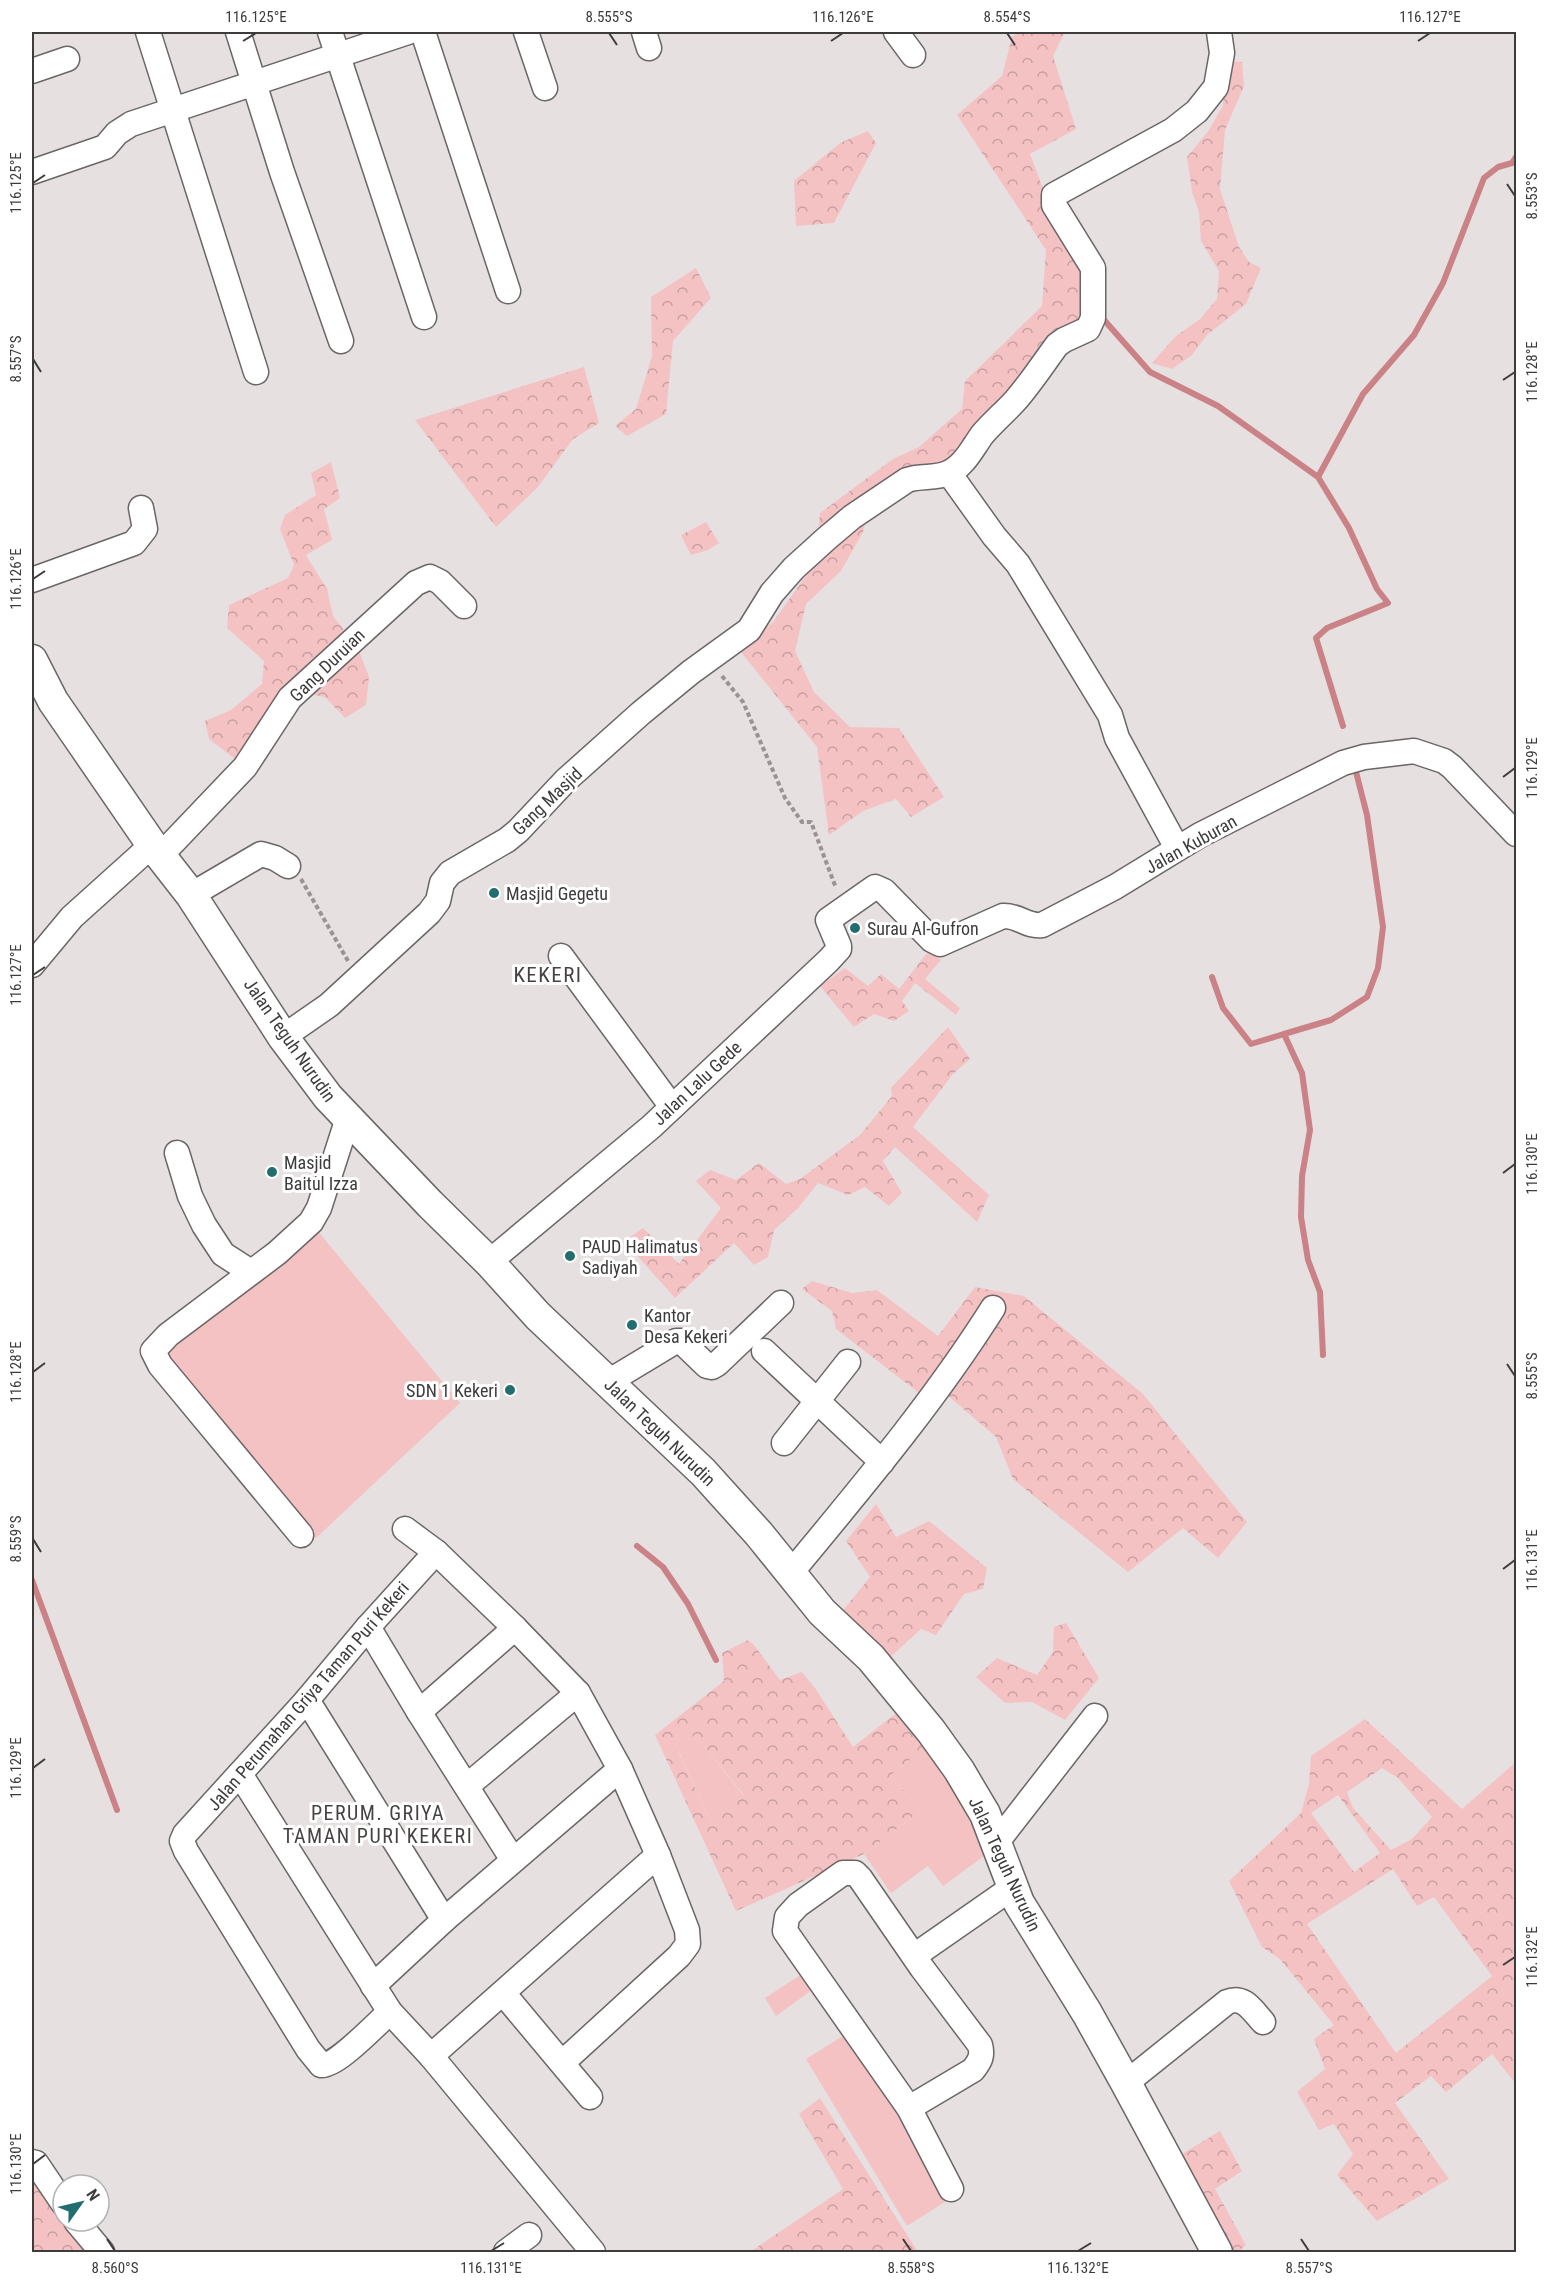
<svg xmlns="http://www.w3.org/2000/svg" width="1548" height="2284" font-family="'Roboto Condensed',sans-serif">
<defs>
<pattern id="forest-crowns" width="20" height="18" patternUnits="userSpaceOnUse" patternTransform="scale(1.5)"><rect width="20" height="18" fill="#f5c2c4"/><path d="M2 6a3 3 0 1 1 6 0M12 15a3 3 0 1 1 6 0" fill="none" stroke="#c89fa0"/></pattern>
</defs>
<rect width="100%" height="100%" fill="#e6e0e0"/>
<!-- green -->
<g fill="#f5c2c4">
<path d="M317 1230 460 1403 316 1538 166 1354Z"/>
<path d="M695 1735 744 1796 711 1823 677 1747Z"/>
<path d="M924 1748C950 1782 971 1816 984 1856L943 1886 928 1866 891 1893 864 1854 920 1811 891 1775Z"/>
<path d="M805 1972 816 1987 776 2016 765 1998Z"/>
<path d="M846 2034 900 2111 948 2200 907 2226 806 2059Z"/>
</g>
<!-- forest -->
<g fill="url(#forest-crowns)" fill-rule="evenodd">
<path d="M1019 32H1065L1053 56 1076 129 1030 154 1047 199 1086 269 1083 325 962 448 934 468 870 497 863 532 841 571 806 604 795 651 814 692 850 727 899 728 944 797 911 817 896 799 863 811 829 835 817 747 741 652 773 622 815 563 820 513 893 459 919 447 962 409 965 381 1042 306 1046 250 957 115 1002 76 1012 37Z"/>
<path d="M1227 61 1242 62 1244 86 1225 130 1220 189 1239 247 1249 262 1261 268 1246 304 1207 335 1192 355 1172 369 1152 363 1176 336 1200 319 1217 299 1219 271 1201 241 1199 212 1192 192 1187 157 1209 130 1223 105Z"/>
<path d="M868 131 876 143 834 223 796 226 794 181 840 143Z"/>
<path d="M696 268 711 298 673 341 666 414 627 436 615 426 636 409 652 356 651 297Z"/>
<path d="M584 367 599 423 573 439 538 487 496 527 415 420Z"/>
<path d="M331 462 340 498 324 509 332 540 306 555 327 589 333 616 358 648 369 677 366 705 345 718 325 697 283 689 258 730 235 759 209 739 205 721 231 710 262 684 264 661 227 628 229 605 288 578 294 565 280 529 285 515 316 495 311 473Z"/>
<path d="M706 522 719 543 708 550 691 555 681 535Z"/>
<path d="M930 949 941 960 925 979 960 1008 956 1015 915 983 902 1001 909 1011 894 1021 874 1014 854 1027 820 986 845 968 868 986 881 974 899 989Z"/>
<path d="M948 1027 970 1059 952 1075 913 1127 989 1195 977 1222 895 1147 883 1161 902 1193 889 1206 865 1187 848 1195 818 1183 798 1208 774 1230 768 1257 754 1265 734 1243 675 1298 624 1241 643 1228 679 1264 721 1208 696 1181 710 1170 736 1180 759 1163 786 1184 800 1179 860 1135 892 1096 891 1088Z"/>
<path d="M812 1281 852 1293 877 1290 938 1336 975 1287 1024 1296 1143 1394 1247 1522 1218 1558 1183 1528 1128 1572 1013 1479 996 1437 931 1381 919 1393 836 1329 832 1311 802 1289Z"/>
<path d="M876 1504 896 1537 929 1521 987 1568 983 1589 964 1594 936 1635 921 1629 886 1661 841 1613 870 1577 846 1541Z"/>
<path d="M1066 1623 1099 1678 1065 1720 1032 1702 1005 1703 976 1677 997 1658 1037 1675 1053 1652 1054 1627Z"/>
<path d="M748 1640 754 1645 780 1680 802 1672 815 1688 853 1747 896 1713 924 1748 891 1775 920 1811 864 1854 736 1911 655 1735 724 1681 722 1653ZM695 1735 744 1795 711 1823 677 1748Z"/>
<path d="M1365 1719 1462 1809 1516 1762V2084L1492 2054 1446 2092 1431 2076 1395 2103 1449 2179 1377 2221 1337 2175 1353 2154 1334 2124 1319 2130 1297 2092 1325 2069 1314 2039 1334 2025 1280 1959 1262 1947 1229 1881 1301 1813 1309 1784 1311 1756ZM1382 1768 1398 1778 1432 1817 1412 1839 1391 1850 1353 1808 1347 1792ZM1338 1795 1380 1853 1354 1872 1311 1813ZM1393 1869 1417 1906 1434 1897 1492 1976 1396 2053 1307 1924Z"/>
<path d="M820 2098 918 2252H750L843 2189 799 2114Z"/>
<path d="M1220 2131 1242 2171 1215 2189 1246 2245 1238 2252H1224L1177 2157Z"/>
<path d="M32 2176 54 2212 86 2252H32Z"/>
</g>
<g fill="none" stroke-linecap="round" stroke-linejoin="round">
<!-- stream -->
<g stroke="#cb8286" stroke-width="6">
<path d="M1105 321 1150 372 1218 406 1318 477 1349 528 1377 589 1388 603 1327 628 1316 638 1343 726"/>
<path d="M1318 477 1363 394 1414 335 1443 283 1484 178 1498 167 1512 163 1516 157"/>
<path d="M1212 977 1223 1008 1251 1044 1284 1034 1302 1073 1310 1130 1302 1176 1301 1217 1308 1260 1320 1292 1323 1355"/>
<path d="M1284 1034 1331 1020 1367 997 1378 968 1383 927 1367 815 1356 772"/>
<path d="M637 1546 663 1567 688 1604 716 1660"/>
<path d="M32 1580 117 1810"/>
</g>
<defs>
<g id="minor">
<path d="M148 32 256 372"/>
<path d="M238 32 282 172 341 341"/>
<path d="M330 32 424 317"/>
<path d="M423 32 508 291"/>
<path d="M526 32 545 88"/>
<path d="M644 32 649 48"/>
<path d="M896 32 913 55"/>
<path d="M32 71 67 59"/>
<path d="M32 172 105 147 117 133 131 124 408 32"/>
<path d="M949 473 994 536 1018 564 1110 715 1117 738 1177 848"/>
<path d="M32 580 134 543 145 529 141 508"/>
<path d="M161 855 245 767 290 698 416 583 430 577 440 582 464 606"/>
<path d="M191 895 261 854 275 858 288 866"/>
<path d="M561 956 672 1107"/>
<path d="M32 965 72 917 152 845"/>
<path d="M283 1037 329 1005 429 913 438 901 442 883 450 873 507 840 518 831 566 780 641 713 691 672 749 630 772 593 794 568 826 539 852 517 907 480C921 475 935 479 948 473 964 466 972 449 982 435 992 423 1004 413 1015 401 1030 384 1043 364 1057 345L1064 340 1088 329 1093 318V268L1054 205V195L1173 130 1197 111 1216 87 1222 53 1219 32"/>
<path d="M177 1153 190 1196 204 1225 223 1254 251 1272"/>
<path d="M489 1262 651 1127 828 961 839 949V946L828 920 875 887 884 891 932 940 940 944 1003 916C1019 915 1026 927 1042 925L1115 887 1200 835 1343 763 1364 757 1414 751 1444 761 1452 767 1516 834"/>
<path d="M764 1351 882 1462"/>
<path d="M608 1382 676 1341H681L707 1366 712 1367 717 1364 781 1303"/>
<path d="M784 1443 848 1362"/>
<path d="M405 1529 436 1552 515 1628 578 1693 620 1769 658 1855 687 1930 688 1944 679 1956 562 2063"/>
<path d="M301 1535 160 1365 153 1351 168 1335 277 1253 311 1222 319 1208 348 1118"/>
<path d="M790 1574C861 1488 933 1403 993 1308"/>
<path d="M368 1627 419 1712 513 1860"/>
<path d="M307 1700 444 1920"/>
<path d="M419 1712 515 1628"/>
<path d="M240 1774 390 2012 431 2056 593 2252"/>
<path d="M467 1786 578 1693"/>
<path d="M997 1842 1095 1716"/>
<path d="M914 1956 1013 1887"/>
<path d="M373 1986 444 1920 620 1769"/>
<path d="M503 1993 590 2097"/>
<path d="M390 2012C377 2023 336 2067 321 2065L308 2049 186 1851 182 1841 185 1834 307 1700 368 1627 436 1552"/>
<path d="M431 2056 658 1855"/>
<path d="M1126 2083 1227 2002C1244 1995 1252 2010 1263 2022"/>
<path d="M909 2108 973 2070C980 2061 983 2056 980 2045L922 1968 860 1878 855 1873H843L798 1905 787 1917 785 1931 909 2108 951 2189"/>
<path d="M32 2162 36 2163 63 2203"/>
<path d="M76 2221 102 2252"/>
<path d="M506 2252 529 2235"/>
</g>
<path id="tertiary" d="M32 660 53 701 84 746 152 845 191 895 283 1037 328 1097 430 1204 489 1262 538 1316 703 1472 759 1534 822 1612 871 1658 931 1731 959 1770 985 1814 1019 1903 1087 2013 1126 2083 1217 2252"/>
</defs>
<!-- minor casing -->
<use href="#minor" stroke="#6b6666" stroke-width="27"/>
<!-- tertiary casing -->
<use href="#tertiary" stroke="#6b6666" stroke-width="33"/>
<!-- path -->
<g stroke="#999494" stroke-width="4" stroke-dasharray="4.5 3" stroke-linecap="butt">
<path d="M722 676 743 702 785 798 802 822H811L836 888"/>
<path d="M301 879 348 961"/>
</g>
<!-- minor -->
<use href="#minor" stroke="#fff" stroke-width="24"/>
<!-- tertiary -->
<use href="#tertiary" stroke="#fff" stroke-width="30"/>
</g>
<!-- ticks -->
<path fill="none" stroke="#3e3b3b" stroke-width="2" d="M609 33 617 45M1007 33 1015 45M243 41 256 33M831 41 843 33M1418 41 1430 33M33 183 45 175M1507 184 1515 196M33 359 41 372M1503 380 1515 372M33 579 45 571M1503 777 1515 768M33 975 45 967M1503 1173 1515 1164M1507 1364 1515 1376M33 1372 45 1363M33 1539 41 1552M1503 1569 1515 1560M33 1768 45 1759M1503 1965 1515 1957M33 2164 45 2155M107 2239 115 2251M903 2239 911 2251M1301 2239 1309 2251M491 2251 504 2243M1078 2251 1091 2243"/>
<!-- markers -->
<g fill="#226e6e" stroke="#fff" stroke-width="2">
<circle cx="494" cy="893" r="6"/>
<circle cx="855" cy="928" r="6"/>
<circle cx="272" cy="1172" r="6"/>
<circle cx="570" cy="1256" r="6"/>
<circle cx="632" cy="1325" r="6"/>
<circle cx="510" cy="1390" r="6"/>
</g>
<g text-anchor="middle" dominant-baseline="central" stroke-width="6" stroke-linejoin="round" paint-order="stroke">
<!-- street labels -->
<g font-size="18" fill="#3e3b3b" stroke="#fff">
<text transform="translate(327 665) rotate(-44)">Gang Duruian</text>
<text transform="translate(547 801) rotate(-44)">Gang Masjid</text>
<text transform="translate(1191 844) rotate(-29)">Jalan Kuburan</text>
<text transform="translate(290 1040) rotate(55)">Jalan Teguh Nurudin</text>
<text transform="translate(697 1083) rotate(-43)">Jalan Lalu Gede</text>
<text transform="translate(660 1432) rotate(44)">Jalan Teguh Nurudin</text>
<text transform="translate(308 1696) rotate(-49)">Jalan Perumahan Griya Taman Puri Kekeri</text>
<text transform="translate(1005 1864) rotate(65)">Jalan Teguh Nurudin</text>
</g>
<!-- poi labels -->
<g font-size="18" fill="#3e3b3b" stroke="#fff" text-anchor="start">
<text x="506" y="893">Masjid Gegetu</text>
<text x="867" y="928">Surau Al-Gufron</text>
<text x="284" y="1162">Masjid<tspan x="284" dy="21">Baitul Izza</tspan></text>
<text x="582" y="1246">PAUD Halimatus<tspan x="582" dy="21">Sadiyah</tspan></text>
<text x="644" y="1315">Kantor<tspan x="644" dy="21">Desa Kekeri</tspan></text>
<text x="498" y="1390" text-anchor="end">SDN 1 Kekeri</text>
</g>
<!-- neighbourhood labels -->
<g font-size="20" letter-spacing="1.5" fill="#474242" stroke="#fff">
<text x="378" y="1813">PERUM. GRIYA<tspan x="378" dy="23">TAMAN PURI KEKERI</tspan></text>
</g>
<!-- quarter labels -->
<g font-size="21" letter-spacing="1.5" fill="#474242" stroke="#fff">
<text x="548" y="975">KEKERI</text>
</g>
</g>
<!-- border -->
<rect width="1548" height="2284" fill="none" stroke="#ffffff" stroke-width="66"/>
<!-- north arrow -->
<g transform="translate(81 2203) rotate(56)"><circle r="28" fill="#ffffff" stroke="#b2b1b1" stroke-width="1.5"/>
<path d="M0-4.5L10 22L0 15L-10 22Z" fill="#226e6e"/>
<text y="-9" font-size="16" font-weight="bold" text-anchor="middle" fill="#3e3b3b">N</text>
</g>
<rect x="33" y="33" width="1482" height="2218" fill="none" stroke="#3e3b3b" stroke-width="2"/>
<g font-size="15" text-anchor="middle" fill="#3e3b3b">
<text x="256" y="22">116.125°E</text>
<text x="609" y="22">8.555°S</text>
<text x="843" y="22">116.126°E</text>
<text x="1007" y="22">8.554°S</text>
<text x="1430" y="22">116.127°E</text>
<text transform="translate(16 183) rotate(-90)" y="5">116.125°E</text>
<text transform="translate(1532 196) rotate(-90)" y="5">8.553°S</text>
<text transform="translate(16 359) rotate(-90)" y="5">8.557°S</text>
<text transform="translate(1532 372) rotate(-90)" y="5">116.128°E</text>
<text transform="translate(16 579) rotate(-90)" y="5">116.126°E</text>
<text transform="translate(1532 768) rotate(-90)" y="5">116.129°E</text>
<text transform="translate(16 975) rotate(-90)" y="5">116.127°E</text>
<text transform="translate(1532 1164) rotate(-90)" y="5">116.130°E</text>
<text transform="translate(16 1372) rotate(-90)" y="5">116.128°E</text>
<text transform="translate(1532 1376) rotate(-90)" y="5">8.555°S</text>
<text transform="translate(16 1539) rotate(-90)" y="5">8.559°S</text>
<text transform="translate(1532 1560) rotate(-90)" y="5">116.131°E</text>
<text transform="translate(16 1768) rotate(-90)" y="5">116.129°E</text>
<text transform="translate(1532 1957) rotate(-90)" y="5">116.132°E</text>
<text transform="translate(16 2164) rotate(-90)" y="5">116.130°E</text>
<text x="115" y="2273">8.560°S</text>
<text x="491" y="2273">116.131°E</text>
<text x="911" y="2273">8.558°S</text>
<text x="1078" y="2273">116.132°E</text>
<text x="1309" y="2273">8.557°S</text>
</g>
</svg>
